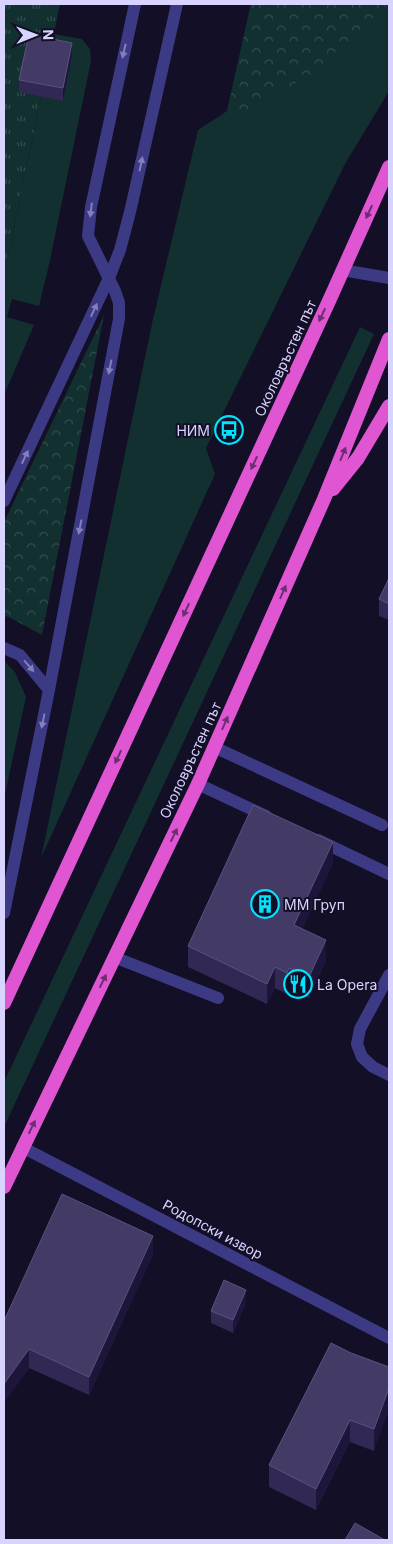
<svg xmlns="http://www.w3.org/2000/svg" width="393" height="1544" font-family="Inter,sans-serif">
<defs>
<pattern id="forest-crowns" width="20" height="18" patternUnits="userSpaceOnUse" patternTransform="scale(1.25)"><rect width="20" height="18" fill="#12302f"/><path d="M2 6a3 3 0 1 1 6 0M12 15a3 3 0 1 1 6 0" fill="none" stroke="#344d4e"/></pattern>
<pattern id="park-tufts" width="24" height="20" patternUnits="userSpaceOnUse" patternTransform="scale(1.25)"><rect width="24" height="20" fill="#12302f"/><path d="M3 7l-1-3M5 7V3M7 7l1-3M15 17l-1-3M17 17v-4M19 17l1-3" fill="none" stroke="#344d4e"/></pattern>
</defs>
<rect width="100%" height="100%" fill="#130f26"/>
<!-- green -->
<g fill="#12302f">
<path d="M251 4H389V91L345 164 206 448 215 474 41 858 153 319 198 130 227 111Z"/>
<path d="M54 34 82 39 90 49 91 61 49 265 39 306 12 299 7 317 34 325 4 395V277Z"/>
<path d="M360 327 374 334 4 1127V1082Z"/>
<path d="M4 661 15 672 26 697 4 799Z"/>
</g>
<!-- forest -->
<g fill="url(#forest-crowns)">
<path d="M251 4H387L316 71 252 110 227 111Z"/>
<path d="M104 315 42 635 9 617 4 616V522Z"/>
</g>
<!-- park -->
<path fill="url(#park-tufts)" d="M4 4H60L4 277Z"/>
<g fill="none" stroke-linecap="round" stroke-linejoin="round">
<!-- service -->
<g stroke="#3d3a85" stroke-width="12">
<path d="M214 747 382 825"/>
<path d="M198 784 266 816"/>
<path d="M318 840 389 874"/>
<path d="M114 957 218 998"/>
<path d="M389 975 360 1029 357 1044 362 1057 373 1067 389 1075"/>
</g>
<!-- minor -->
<g stroke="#3d3a85" stroke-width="12">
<path d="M4 501 109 278 120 250 130 212 177 4"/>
<path d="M4 648 20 655 49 690"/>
<path d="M4 913 49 690 119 319V303L115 291 88 236 91 207 135 4"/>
<path d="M22 1147 389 1338"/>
</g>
<!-- tertiary -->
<path stroke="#3d3a85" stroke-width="12" d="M342 270 389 278"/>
<!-- trunk -->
<g stroke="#e055d1" stroke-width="14">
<path d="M333 489 358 458 389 406"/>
<path d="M4 1003 329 301 389 167"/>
<path d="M4 1187 198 784 324 499 389 339"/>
</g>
</g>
<!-- wall -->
<g fill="#312854">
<path d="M72 55 63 101 19 92V80Z"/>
<path d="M389 578V620L379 616V599Z"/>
<path d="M333 863 302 929 326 960 309 998 289 989 287 994 275 988 267 1004 188 967V946Z"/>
<path d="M153 1254 89 1395 29 1368 4 1402V1321Z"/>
<path d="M246 1303 233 1333 211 1323V1311Z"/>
<path d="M351 1353 389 1367 374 1451 350 1442 316 1510 269 1487V1465Z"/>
</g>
<!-- shaded-wall -->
<g fill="#1d163a">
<path d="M72 43V55L63 101V88Z"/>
<path d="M333 842V863L294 946V925Z"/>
<path d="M326 940V960L309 998V977Z"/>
<path d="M275 967V988L267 1004V984Z"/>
<path d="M289 968V989L287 994V973Z"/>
<path d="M153 1236V1254L89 1395V1377Z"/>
<path d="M246 1290V1303L233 1333V1320Z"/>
<path d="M29 1349V1368L4 1402V1384Z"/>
<path d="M389 1388V1410L374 1451V1429Z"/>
<path d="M350 1420V1442L316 1510V1489Z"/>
</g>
<!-- building -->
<g fill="#433a66" stroke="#5a527e">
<path d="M29 34 72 43 63 88 19 80Z"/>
<path d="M389 578V604L379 599Z"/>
<path d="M253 805 333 842 294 925 326 940 309 977 289 968 287 973 275 967 267 984 188 946Z"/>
<path d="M62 1194 153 1236 89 1377 29 1349 4 1384V1321Z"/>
<path d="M224 1280 246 1290 233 1320 211 1311Z"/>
<path d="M331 1343 351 1353 389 1367V1388L374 1429 350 1420 316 1489 269 1465Z"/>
<path d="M355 1523 385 1540H345Z"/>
</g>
<!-- one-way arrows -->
<defs><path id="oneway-solid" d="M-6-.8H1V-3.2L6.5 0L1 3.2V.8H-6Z" transform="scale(1.25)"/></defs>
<g fill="#837fbc">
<use href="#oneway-solid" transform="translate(124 51) rotate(103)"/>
<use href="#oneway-solid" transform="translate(141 164) rotate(-78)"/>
<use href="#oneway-solid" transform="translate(91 210) rotate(97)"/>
<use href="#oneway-solid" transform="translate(94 310) rotate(-65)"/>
<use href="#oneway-solid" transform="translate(110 367) rotate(101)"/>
<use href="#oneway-solid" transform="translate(25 457) rotate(-65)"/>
<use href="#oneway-solid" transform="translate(80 527) rotate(101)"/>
<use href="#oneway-solid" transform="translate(29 666) rotate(49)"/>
<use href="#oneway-solid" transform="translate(43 721) rotate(102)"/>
</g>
<g fill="#6f2e73">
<use href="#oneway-solid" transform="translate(369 212) rotate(115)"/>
<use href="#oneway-solid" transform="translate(322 315) rotate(115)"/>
<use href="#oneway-solid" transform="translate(343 454) rotate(-68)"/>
<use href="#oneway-solid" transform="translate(254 463) rotate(115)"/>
<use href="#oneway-solid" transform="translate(283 592) rotate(-66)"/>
<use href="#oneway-solid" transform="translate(186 610) rotate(115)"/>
<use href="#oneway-solid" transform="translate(225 723) rotate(-66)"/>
<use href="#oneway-solid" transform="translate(118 757) rotate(115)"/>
<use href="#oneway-solid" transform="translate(174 835) rotate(-64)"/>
<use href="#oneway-solid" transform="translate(103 981) rotate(-64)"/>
<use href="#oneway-solid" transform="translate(32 1127) rotate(-64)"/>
</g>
<!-- icons -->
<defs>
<symbol id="bus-ring" viewBox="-11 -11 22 22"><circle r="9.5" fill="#130f26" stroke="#00e5ff" stroke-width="1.5"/><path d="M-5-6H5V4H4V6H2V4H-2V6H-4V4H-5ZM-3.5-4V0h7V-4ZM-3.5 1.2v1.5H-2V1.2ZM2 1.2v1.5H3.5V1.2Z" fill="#00e5ff"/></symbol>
<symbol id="building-ring" viewBox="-11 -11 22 22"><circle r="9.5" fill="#130f26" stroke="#00e5ff" stroke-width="1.5"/><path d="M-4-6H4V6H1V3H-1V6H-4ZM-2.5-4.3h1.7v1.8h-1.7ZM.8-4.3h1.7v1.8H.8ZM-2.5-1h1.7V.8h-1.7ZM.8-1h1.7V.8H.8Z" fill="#00e5ff"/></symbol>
<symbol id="restaurant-ring" viewBox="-11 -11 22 22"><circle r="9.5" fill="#130f26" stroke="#00e5ff" stroke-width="1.5"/><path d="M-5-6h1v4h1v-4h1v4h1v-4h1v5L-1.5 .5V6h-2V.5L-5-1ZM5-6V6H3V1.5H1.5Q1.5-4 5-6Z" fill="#00e5ff"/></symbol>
</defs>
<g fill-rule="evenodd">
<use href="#bus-ring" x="213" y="414" width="32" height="32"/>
<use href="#building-ring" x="249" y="888" width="32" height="32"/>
<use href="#restaurant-ring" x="282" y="968" width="32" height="32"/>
</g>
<g text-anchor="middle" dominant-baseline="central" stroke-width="4" stroke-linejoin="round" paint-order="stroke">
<!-- street labels -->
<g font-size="14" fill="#d9d4ff" stroke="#130f26">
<text transform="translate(285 358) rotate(-65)">Околовръстен път</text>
<text transform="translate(190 760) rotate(-65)">Околовръстен път</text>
<text transform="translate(213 1229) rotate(28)">Родопски извор</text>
</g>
<!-- poi labels -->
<g font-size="14" fill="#d9d4ff" stroke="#130f26" text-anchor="start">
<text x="210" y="430" text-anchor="end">НИМ</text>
<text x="284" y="904">ММ Груп</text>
<text x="317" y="984">La Opera</text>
</g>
</g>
<!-- border -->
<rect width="393" height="1544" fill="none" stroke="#d9d4ff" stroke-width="10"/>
<!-- north arrow -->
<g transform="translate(35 35) rotate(89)" stroke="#130f26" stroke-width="4" paint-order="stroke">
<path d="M0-4L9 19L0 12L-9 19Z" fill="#d9d4ff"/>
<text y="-8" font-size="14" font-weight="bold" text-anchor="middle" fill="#d9d4ff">N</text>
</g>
</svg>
